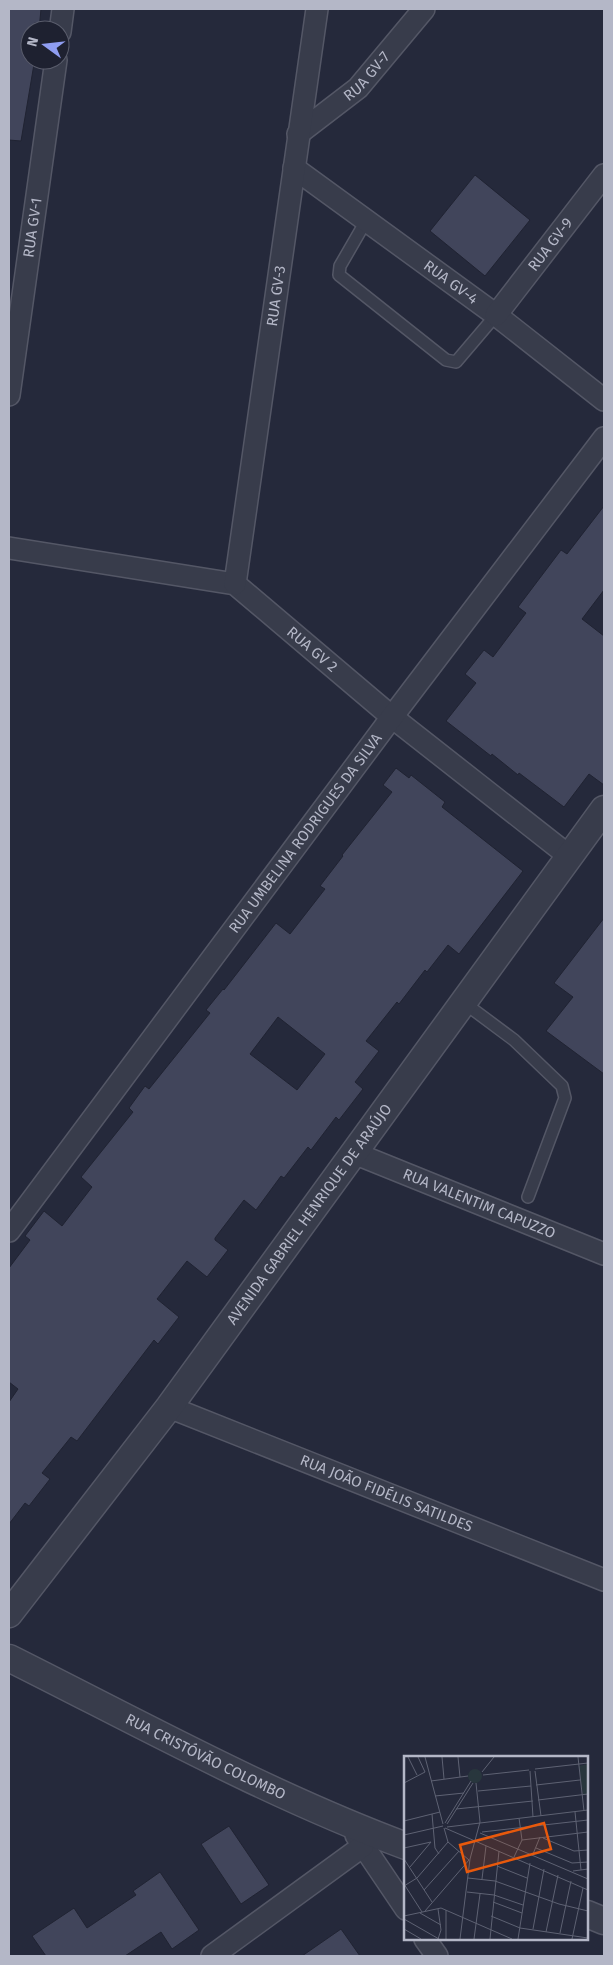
<svg xmlns="http://www.w3.org/2000/svg" width="613" height="1965" font-family="'Fira Sans',sans-serif">
<rect width="100%" height="100%" fill="#25293b"/>
<!-- building -->
<g fill="#41455b" stroke="#202332" fill-rule="evenodd">
<path d="M9 9H41L39 30H30V60H33L34 64 21 141 9 140Z"/>
<path d="M475 175 530 220 485 276 430 231Z"/>
<path d="M604 506V590L582 619 604 636V785L589 774 564 807 519 773 518 775 492 754 491 756 446 721 476 683 465 674 484 650 493 657 526 613 518 607 561 550 567 554Z"/>
<path d="M396 768 409 778 411 775 445 802 442 807 523 871 459 954 448 945 427 972 425 970 399 1004 397 1002 366 1041 379 1051 355 1082 363 1089 339 1120 336 1117 311 1150 308 1147 284 1178 281 1176 256 1210 244 1200 215 1238V1240L228 1250 207 1277 187 1261 157 1299 179 1317 158 1344 154 1340 77 1441 71 1437 42 1473 50 1479 29 1506 25 1503 9 1524V1402L18 1389 9 1382V1268L30 1240 25 1236 44 1211 62 1226 92 1187 81 1177 133 1112 129 1108 145 1086 149 1089 210 1013 206 1010 223 989 224 990 276 923 290 934 325 889 320 886 343 856 342 855 392 792 383 785ZM278 1017 325 1054 297 1090 250 1054Z"/>
<path d="M604 918V1074L546 1031 573 997 554 983Z"/>
<path d="M229 1826 269 1885 241 1904 201 1844Z"/>
<path d="M160 1872 199 1930 172 1949 161 1932 125 1956H46L32 1936 74 1908 87 1928 136 1895 133 1891Z"/>
<path d="M341 1929 360 1956H302Z"/>
</g>
<g fill="none" stroke-linecap="round" stroke-linejoin="round">
<defs>
<g id="service">
<path d="M366 221 340 266 339 275 446 360 456 362 496 315"/>
<path d="M463 1002 514 1040 562 1086 565 1098 528 1197"/>
</g>
<g id="minor">
<path d="M60 32 63 9"/>
<path id="s1" d="M298 134 358 88 424 9"/>
<path id="s2" d="M294 168 496 315 604 400"/>
<path id="s3" d="M496 315 604 175"/>
<path id="s4" d="M9 395 56 60"/>
<path id="s5" d="M9 548 235 584 392 717 569 856"/>
<path id="s6" d="M235 584 317 9"/>
<path id="s7" d="M354 1153 604 1254"/>
<path id="s8" d="M9 1231 392 717 604 438"/>
<path id="s9" d="M169 1407 604 1580"/>
<path d="M356 1835 406 1909"/>
<path d="M425 1939 437 1956"/>
<path d="M212 1956 363 1846"/>
</g>
<g id="tertiary">
<path id="s10" d="M9 1614 169 1407 604 809"/>
<path id="s11" d="M9 1658C139 1723 269 1795 406 1846"/>
<path d="M587 1914 604 1921"/>
</g>
</defs>
<!-- service casing -->
<use href="#service" stroke="#545766" stroke-width="14"/>
<!-- minor casing -->
<use href="#minor" stroke="#545766" stroke-width="24"/>
<!-- tertiary casing -->
<use href="#tertiary" stroke="#545766" stroke-width="29"/>
<!-- service -->
<use href="#service" stroke="#383c4b" stroke-width="11"/>
<!-- minor -->
<use href="#minor" stroke="#383c4b" stroke-width="21"/>
<!-- tertiary -->
<use href="#tertiary" stroke="#383c4b" stroke-width="26"/>
</g>
<g text-anchor="middle" dominant-baseline="central" stroke-width="5" stroke-linejoin="round" paint-order="stroke">
<!-- street labels -->
<g font-size="15" fill="#b4b7c7" stroke="#1e2130">
<text stroke="none"><textPath href="#s1" startOffset="90">RUA GV-7</textPath></text>
<text stroke="none"><textPath href="#s4" startOffset="169">RUA GV-1</textPath></text>
<text stroke="none"><textPath href="#s3" startOffset="89">RUA GV-9</textPath></text>
<text stroke="none"><textPath href="#s2" startOffset="194">RUA GV-4</textPath></text>
<text stroke="none"><textPath href="#s6" startOffset="291">RUA GV-3</textPath></text>
<text stroke="none"><textPath href="#s5" startOffset="330">RUA GV 2</textPath></text>
<text stroke="none"><textPath href="#s8" startOffset="496">RUA UMBELINA RODRIGUES DA SILVA</textPath></text>
<text stroke="none"><textPath href="#s7" startOffset="135">RUA VALENTIM CAPUZZO</textPath></text>
<text stroke="none"><textPath href="#s10" startOffset="500">AVENIDA GABRIEL HENRIQUE DE ARAÚJO</textPath></text>
<text stroke="none"><textPath href="#s9" startOffset="234">RUA JOÃO FIDÉLIS SATILDES</textPath></text>
<text stroke="none"><textPath href="#s11" startOffset="220">RUA CRISTÓVÃO COLOMBO</textPath></text>
</g>
</g>
<!-- overview -->
<g transform="translate(404 1756)">
<rect width="184" height="184" fill="#25293b"/>
<path d="M184 8V38L179 39 175 10ZM64 20a7 7 0 1 1 14 0a7 7 0 1 1-14 0Z" fill="#28363d"/>
<path fill="none" stroke="#5e6273" stroke-width="1" d="M4 1 13 19M21 1 39 68M38 1 40 23M54 1 56 21M174 1 180 55M131 13 184 7M126 15 129 61M131 15 137 60M78 16 90 1M79 19 125 14M27 25 64 20M0 27 21 16 14 1M132 29 176 24M74 35 127 30M31 40 60 37M134 44 184 38M52 53 129 45M171 56 177 114M28 58 31 92 35 98M0 65 36 56M41 67 67 25M43 68 69 27M43 71 184 54M40 72 44 86 65 104M41 72 184 134M78 76 184 64M76 77 184 123M0 79 39 70M139 82 170 95 184 94M118 84 184 76M0 92 27 86M132 92 168 107 184 106M129 98 136 81M110 101 118 84 115 62M0 103 28 146M93 110 123 122M6 111 27 86M169 115 184 113M64 122 91 125 155 148 184 155M78 123 82 90M0 128 18 156M0 130 13 122 44 86M20 134 55 95M63 136 90 139 119 149M89 146 118 157M42 154V183M21 155 65 104M16 157 37 169M0 160 37 152 108 183M87 160 116 172 184 182M0 163 35 183M0 173 17 183M129 173 140 113M142 176 154 119M156 177 167 125M34 183 37 174 34 153M56 183 66 103 76 66 72 27M70 183 76 138M86 183 95 95M114 183 126 107M168 183 179 132"/>
<path fill="#e8590c" fill-opacity="0.15" stroke="#e8590c" stroke-width="2.5" d="M140 67 147 93 63 116 56 89Z"/>
<rect width="184" height="184" fill="none" stroke="#b4b7c7" stroke-width="2.5"/>
</g>
<!-- border -->
<rect width="613" height="1965" fill="none" stroke="#b4b7c7" stroke-width="20"/>
<!-- north arrow -->
<g transform="translate(45 45) rotate(285)"><circle r="24" fill="#1e2130" stroke="#5a5d6c"/>
<path d="M0-4L9 19L0 12L-9 19Z" fill="#8f9df1"/>
<text y="-8" font-size="14" font-weight="bold" text-anchor="middle" fill="#b4b7c7">N</text>
</g>
</svg>
